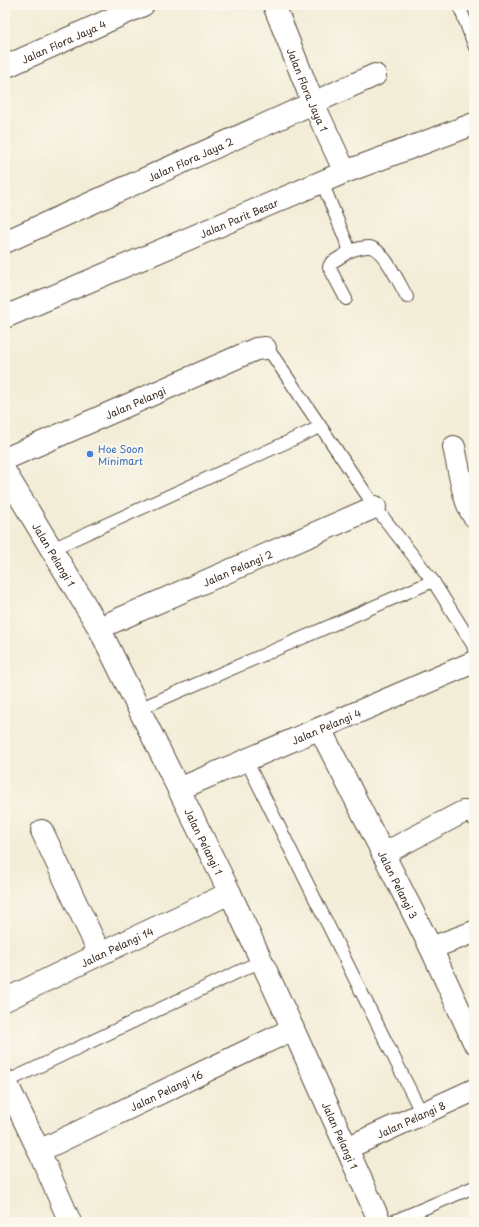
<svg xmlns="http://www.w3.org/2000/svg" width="479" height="1227" font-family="'Playpen Sans',sans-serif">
<rect width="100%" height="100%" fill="#fbf7ec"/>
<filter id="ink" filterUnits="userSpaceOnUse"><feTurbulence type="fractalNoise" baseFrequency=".025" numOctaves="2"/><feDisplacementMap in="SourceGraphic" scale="8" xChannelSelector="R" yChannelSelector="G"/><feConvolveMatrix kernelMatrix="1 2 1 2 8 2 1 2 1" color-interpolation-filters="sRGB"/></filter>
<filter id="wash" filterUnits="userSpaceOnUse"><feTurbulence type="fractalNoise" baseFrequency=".012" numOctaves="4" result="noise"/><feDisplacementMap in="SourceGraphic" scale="16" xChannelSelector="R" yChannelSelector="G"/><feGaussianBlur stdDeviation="0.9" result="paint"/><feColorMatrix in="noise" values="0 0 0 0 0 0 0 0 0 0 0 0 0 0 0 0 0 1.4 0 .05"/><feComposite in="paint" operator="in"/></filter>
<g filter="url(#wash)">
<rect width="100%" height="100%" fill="#f2edd7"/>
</g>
<g filter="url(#ink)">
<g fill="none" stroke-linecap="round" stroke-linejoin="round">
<defs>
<g id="service">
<path d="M459 5 474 45"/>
<path d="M322 182 350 251C356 249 363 247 368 247 383 246 400 285 407 297"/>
<path d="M346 299 329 267 331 263 350 251"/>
<path d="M265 348 273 356 375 507 433 581 473 645 474 650"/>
<path d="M52 549 320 427"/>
<path d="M139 709 433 581"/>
<path d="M246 760 422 1114"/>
<path d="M6 1082 261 961"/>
<path d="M392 1222 474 1187"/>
</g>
<g id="minor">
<path id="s1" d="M274 5 313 103 345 172"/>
<path id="s2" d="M5 67 143 5"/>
<path id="s3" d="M5 242 375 75"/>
<path d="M454 447C458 464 464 505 474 516"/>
<path id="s4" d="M5 459 256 349 265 348"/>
<path id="s5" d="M5 472 99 628 139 709 230 893 293 1029 380 1222"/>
<path id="s6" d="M99 628 375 507"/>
<path id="s7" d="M320 729 431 948 474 1042"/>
<path id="s8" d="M179 789 474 662"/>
<path d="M42 831 100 954"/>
<path d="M383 854 463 812H471L474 814"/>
<path d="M431 948 474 932"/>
<path id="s9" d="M5 1000 100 954 230 893"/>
<path d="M5 1080 39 1151 70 1222"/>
<path id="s10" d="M347 1148 474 1090"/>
<path id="s11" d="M39 1151 293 1029"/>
</g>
<g id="tertiary">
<path id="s12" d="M5 317 345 172 474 124"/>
</g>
</defs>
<!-- service casing -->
<use href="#service" stroke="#56473a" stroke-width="14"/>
<!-- minor casing -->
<use href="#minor" stroke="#56473a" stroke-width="24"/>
<!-- tertiary casing -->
<use href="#tertiary" stroke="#56473a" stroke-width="24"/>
<!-- service -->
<use href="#service" stroke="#fff" stroke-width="12"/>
<!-- minor -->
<use href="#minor" stroke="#fff" stroke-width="22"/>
<!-- tertiary -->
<use href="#tertiary" stroke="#fff" stroke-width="22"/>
</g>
</g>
<!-- markers -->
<circle fill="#3f7fe0" stroke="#fbf7ec" stroke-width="1.5" cx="90" cy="454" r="4"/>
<g text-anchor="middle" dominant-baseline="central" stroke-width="4" stroke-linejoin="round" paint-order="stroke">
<!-- street labels -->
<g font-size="10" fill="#3b2a1e" stroke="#fbf7ec">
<text stroke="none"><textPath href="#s2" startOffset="64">Jalan Flora Jaya 4</textPath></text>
<text stroke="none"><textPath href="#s1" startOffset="91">Jalan Flora Jaya 1</textPath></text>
<text stroke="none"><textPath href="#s3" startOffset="203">Jalan Flora Jaya 2</textPath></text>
<text stroke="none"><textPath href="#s12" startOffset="254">Jalan Parit Besar</textPath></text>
<text stroke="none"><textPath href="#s4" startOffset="142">Jalan Pelangi</textPath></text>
<text stroke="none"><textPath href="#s5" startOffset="96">Jalan Pelangi 1</textPath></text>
<text stroke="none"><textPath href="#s6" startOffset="151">Jalan Pelangi 2</textPath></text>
<text stroke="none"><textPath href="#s8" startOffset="160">Jalan Pelangi 4</textPath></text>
<text stroke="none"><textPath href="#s5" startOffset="420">Jalan Pelangi 1</textPath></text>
<text stroke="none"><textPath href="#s7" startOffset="174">Jalan Pelangi 3</textPath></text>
<text stroke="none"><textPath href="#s9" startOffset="124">Jalan Pelangi 14</textPath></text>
<text stroke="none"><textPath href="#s11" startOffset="141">Jalan Pelangi 16</textPath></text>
<text stroke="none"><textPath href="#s10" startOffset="70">Jalan Pelangi 8</textPath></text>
<text stroke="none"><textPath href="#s5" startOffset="744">Jalan Pelangi 1</textPath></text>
</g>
<!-- shop labels -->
<g font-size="10" fill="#366cbe" stroke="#fbf7ec" text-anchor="start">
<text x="98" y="448">Hoe Soon<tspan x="98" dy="12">Minimart</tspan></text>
</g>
</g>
<!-- margin -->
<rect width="479" height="1227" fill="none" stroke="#fbf7ec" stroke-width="20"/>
</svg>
